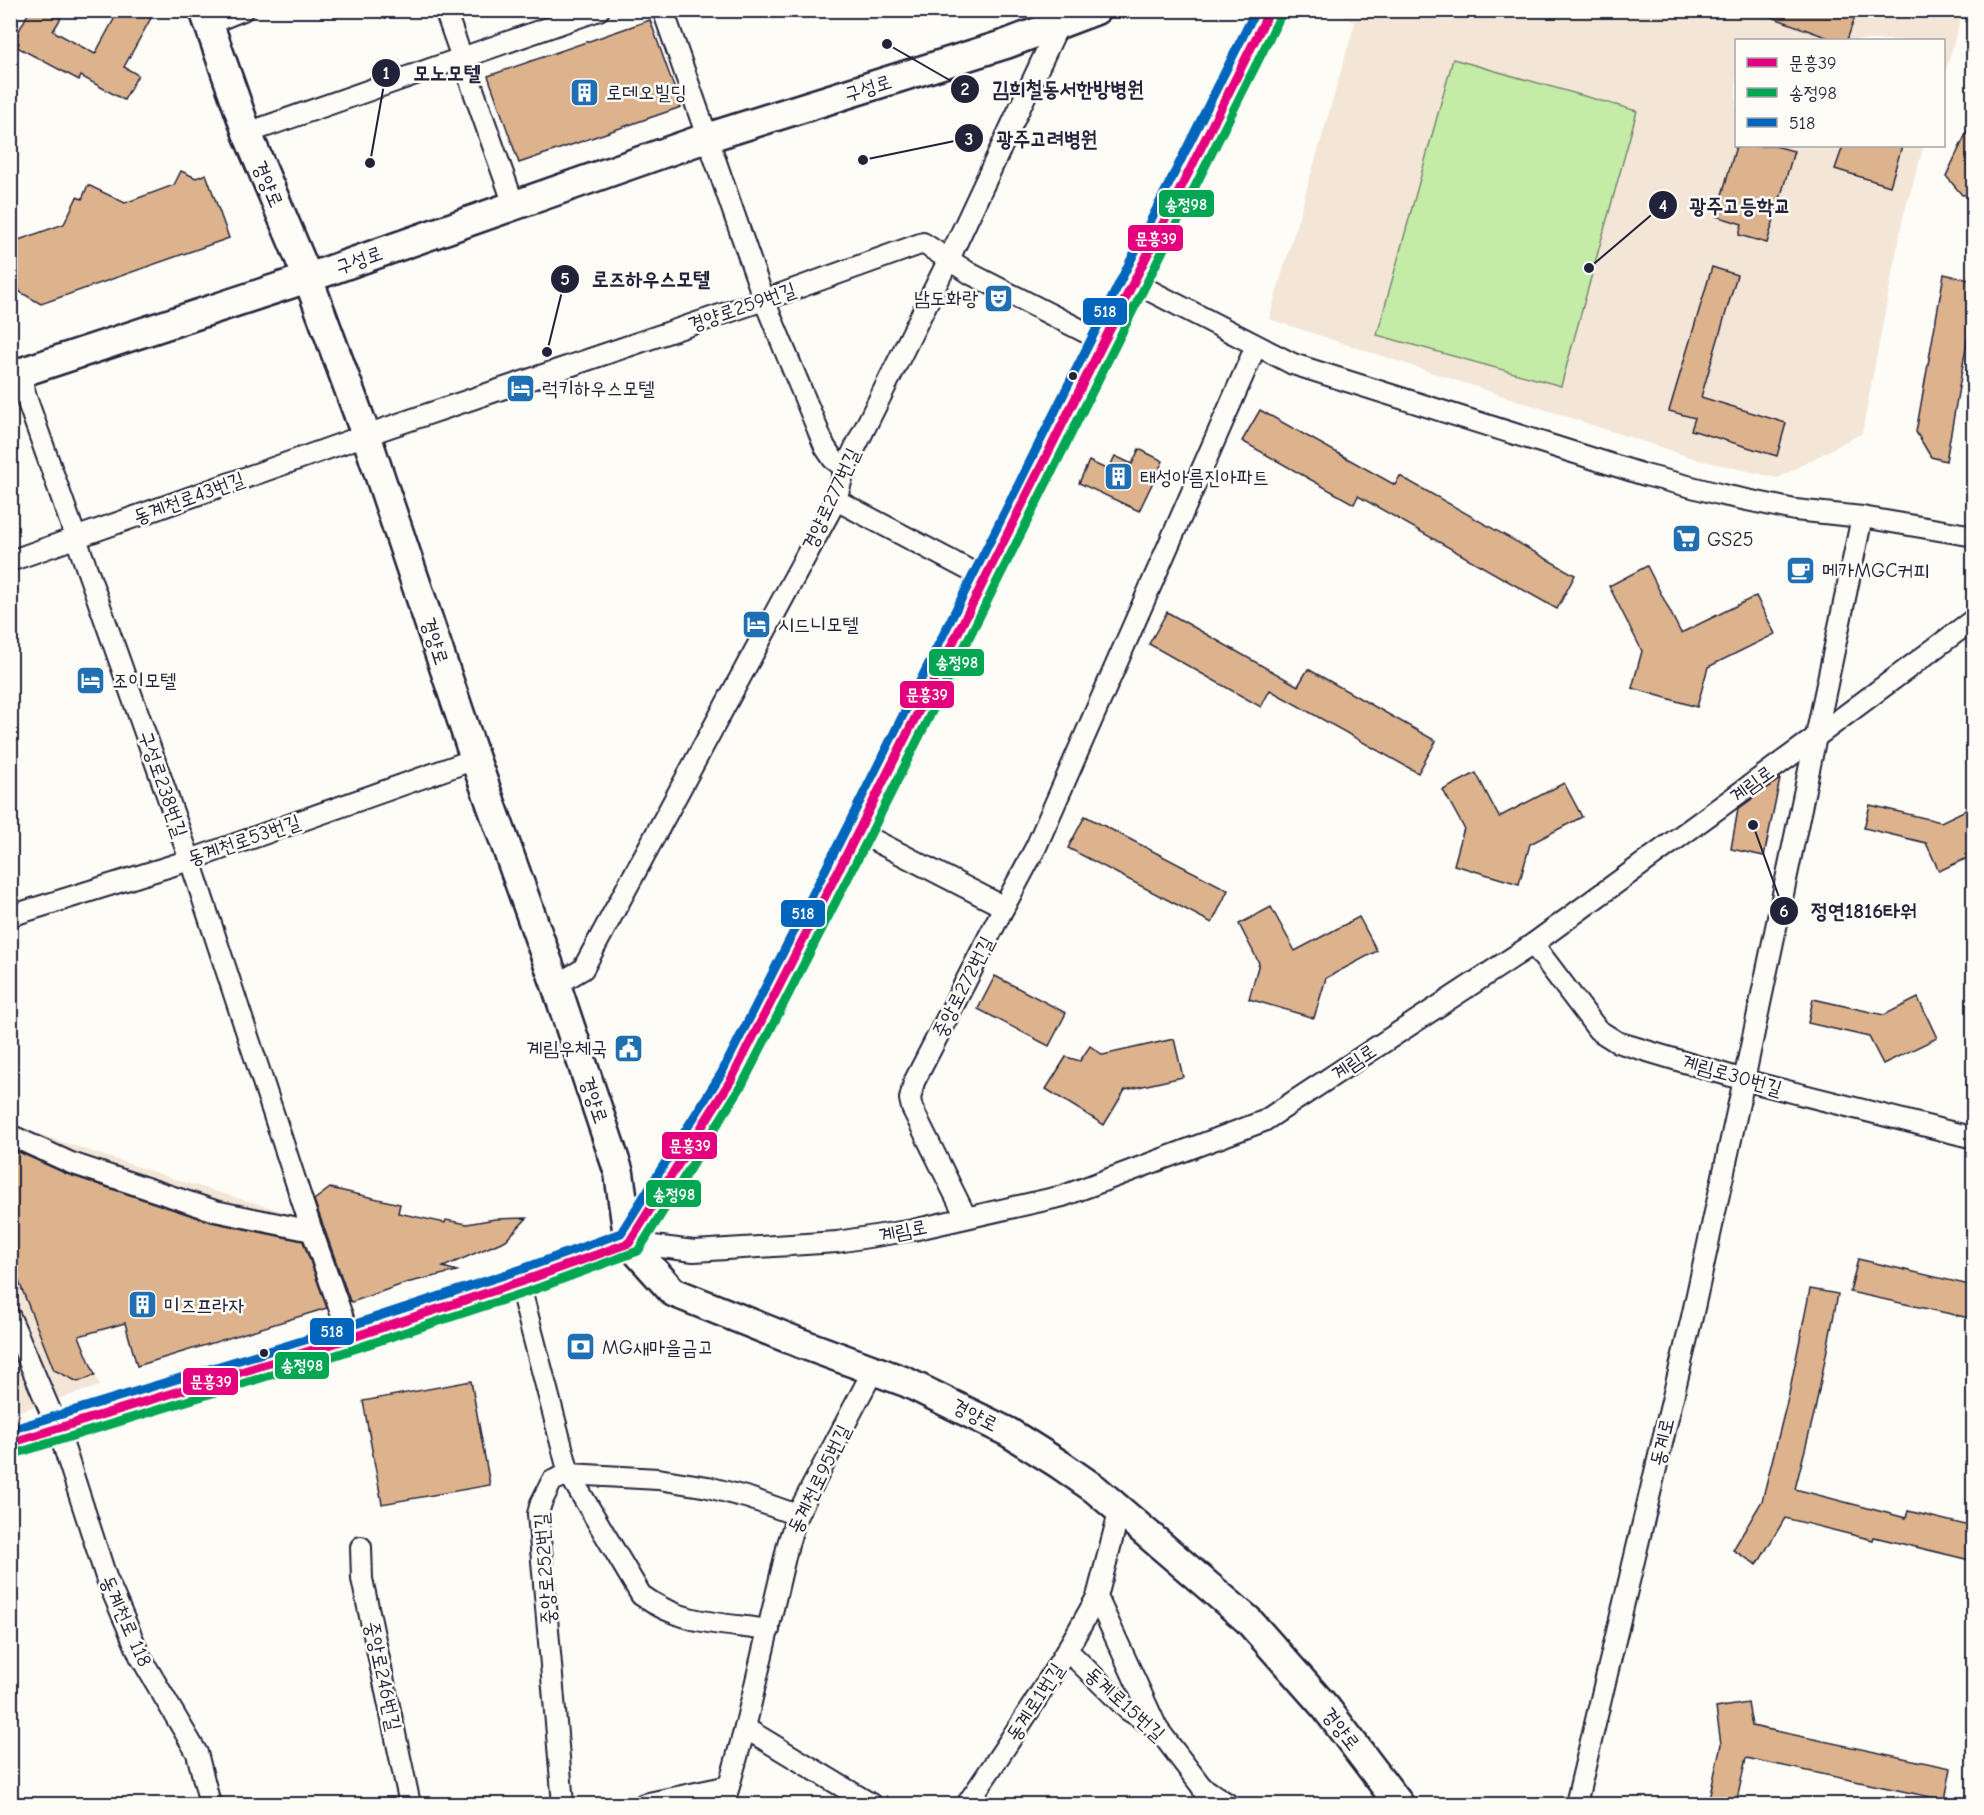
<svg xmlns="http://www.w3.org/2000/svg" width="1984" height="1815" font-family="'Comic Neue','Poor Story',sans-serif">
<rect width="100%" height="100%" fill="#fdfcf7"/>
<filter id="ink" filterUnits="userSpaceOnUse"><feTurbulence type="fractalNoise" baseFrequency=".0167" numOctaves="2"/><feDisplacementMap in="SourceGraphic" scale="12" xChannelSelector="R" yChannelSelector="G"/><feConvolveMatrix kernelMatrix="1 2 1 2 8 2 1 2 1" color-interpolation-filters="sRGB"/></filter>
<g filter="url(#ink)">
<!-- built -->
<g fill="#f3e6d7">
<path d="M1335 11H1963L1944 77V40H1736V146H1924L1903 217 1862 433 1778 478 1699 460 1269 319 1355 23Z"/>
<path d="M10 1123 17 1127 184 1182 292 1214 309 1256 207 1241 46 1257 100 1386 11 1414Z"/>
</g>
<!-- green -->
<path fill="#c5eca6" stroke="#748770" stroke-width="1.5" d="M1453 59 1637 111 1561 386 1377 335Z"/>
<!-- building -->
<g fill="#dcb38d" stroke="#22223b" stroke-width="1.5">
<path d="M30 10H48L61 18 53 31 95 54 119 10H137L151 18 124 67 138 75 124 100 81 76 79 80 17 47 19 43 14 40Z"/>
<path d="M1758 10H1847L1856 14 1847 40H1834L1758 12Z"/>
<path d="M650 20 681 107 519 163 488 76Z"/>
<path d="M1974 117V194L1962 195 1946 176Z"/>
<path d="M1736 146H1775L1794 151 1767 243 1739 235 1742 224 1716 216Z"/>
<path d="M1843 146H1902L1890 186 1835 169Z"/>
<path d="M181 171 196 178 206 174 229 238 41 304 20 292 10 266V243L64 224 77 197 82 199 88 185 125 203 174 185Z"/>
<path d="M1712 267 1737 275 1701 397 1786 423 1777 456 1691 430 1695 418 1669 411Z"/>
<path d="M1944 274 1974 281V302L1946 461 1931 457 1916 432Z"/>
<path d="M1260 410 1395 485 1400 476 1575 575 1557 609 1358 496 1354 504 1242 441Z"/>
<path d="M1139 449 1163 461 1139 511 1079 483 1089 461 1108 470 1115 456 1132 464Z"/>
<path d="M1647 566 1681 633 1756 596 1775 634 1708 667 1697 707 1632 688 1642 651 1609 586Z"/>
<path d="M1167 612 1298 686 1308 669 1436 741 1418 773 1270 690 1261 707 1149 644Z"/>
<path d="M1476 773 1499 817 1564 783 1582 817 1530 844 1519 884 1454 865 1464 828 1443 790Z"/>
<path d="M1780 779 1764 856 1731 849 1738 809Z"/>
<path d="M1870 805 1941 822 1974 806V855L1939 871 1926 843 1864 828Z"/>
<path d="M1085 816 1228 890 1212 923 1068 848Z"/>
<path d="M1271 907 1295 951 1359 917 1377 951 1326 978 1314 1018 1249 999 1259 963 1239 924Z"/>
<path d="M995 976 1066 1013 1049 1046 978 1009Z"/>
<path d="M1918 998 1937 1038 1883 1064 1869 1037 1808 1023 1813 999 1884 1015Z"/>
<path d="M1174 1039 1183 1077 1125 1090 1104 1125 1046 1089 1066 1057 1080 1061 1090 1046 1103 1055Z"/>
<path d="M10 1148 67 1174 211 1222 303 1241 327 1308 137 1366 125 1323 79 1336 95 1375 78 1382 54 1370 10 1259Z"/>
<path d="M330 1188 400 1204 398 1213 445 1223 446 1220 467 1224 495 1219 527 1218 506 1240 443 1267 457 1271 406 1283 352 1302 350 1301 314 1200Z"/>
<path d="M1858 1259 1974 1286V1319L1850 1292Z"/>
<path d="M1810 1289 1838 1294 1815 1410 1795 1489 1906 1518 1908 1511 1974 1527V1561L1874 1537 1873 1540 1785 1518 1757 1565 1733 1550 1762 1501 1789 1394Z"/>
<path d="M471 1381 490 1485 382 1504 363 1401Z"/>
<path d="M1748 1703 1752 1726 1951 1768 1945 1800 1746 1758 1736 1804H1708L1721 1744 1716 1708Z"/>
</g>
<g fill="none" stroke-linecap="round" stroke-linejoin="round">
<defs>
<g id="street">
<path d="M445 10 514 205"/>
<path d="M663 10 764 300 825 447 833 459 845 468"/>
<path d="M208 24 243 10"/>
<path d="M247 133 599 10"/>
<path d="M1133 282 1293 364 1645 475 1723 495 1795 510 1862 517 1974 536"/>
<path d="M20 373 26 397 190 860 312 1231 350 1338"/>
<path d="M836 500 984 578"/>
<path d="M10 561 366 435 764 300 923 243 971 274 1103 341"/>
<path d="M858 832 1004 907 914 1082 910 1099 912 1108 966 1217"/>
<path d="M1004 907 1036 847 1256 346"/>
<path d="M10 916 190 860 475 759"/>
<path d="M1533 944 1598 1030 1617 1042 1744 1080 1974 1138"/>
<path d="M556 985 583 969 836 500 845 468 949 259 1059 24 1050 10"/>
<path d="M10 1135 71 1163 215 1211 312 1231"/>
<path d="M629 1243 694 1251 837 1242 913 1230 1063 1196 1264 1121 1533 944 1816 737 1974 619"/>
<path d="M519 1282 569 1474 641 1595C682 1625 721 1623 769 1630"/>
<path d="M10 1317 58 1429 106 1577 140 1656 197 1753 210 1804"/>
<path d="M1120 1509 1097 1597 1157 1728"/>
<path d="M361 1547 362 1579 410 1804"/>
<path d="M1068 1651 1128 1710 1157 1728 1202 1787 1209 1804"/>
<path d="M745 1728 871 1804"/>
<path d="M1202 1787 1228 1804"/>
<path d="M563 1804 538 1514 541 1503 552 1481 569 1474 658 1479 708 1487 749 1498 797 1515"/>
<path d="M644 1804 729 1786"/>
<path d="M724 1804 745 1728 788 1544 797 1515 874 1369"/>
<path d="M967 1804C1013 1737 1058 1669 1097 1597"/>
<path d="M1576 1804 1692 1317 1744 1080 1862 517"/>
</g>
<g id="secondary">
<path d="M204 10 247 133 308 278 366 435 475 759 556 985 619 1173 629 1243 673 1292 800 1343 906 1382 1008 1432 1059 1464 1095 1489 1248 1620 1326 1708 1399 1804"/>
<path d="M10 376 308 278 706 138 1006 44 1096 10"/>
<path d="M10 1443 332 1344 529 1279 629 1243 731 1080 858 832 1103 341 1270 10"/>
</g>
</defs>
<!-- street casing -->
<use href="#street" stroke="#22223b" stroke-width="24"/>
<!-- secondary casing -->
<use href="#secondary" stroke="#22223b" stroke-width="33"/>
<!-- street -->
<use href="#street" stroke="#fdfcf7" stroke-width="20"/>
<!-- secondary -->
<use href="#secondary" stroke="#fdfcf7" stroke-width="28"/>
<defs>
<path id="bus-1" d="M10 1443 332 1344 529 1279 629 1243 731 1080 858 832 1270 10"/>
<path id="bus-2" d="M14 1454 336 1355 533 1290 638 1251 742 1085 869 837 1281 15"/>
<path id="bus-3" d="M10 1430 328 1333 525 1268 621 1233 721 1074 847 827 1256 10"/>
</defs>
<!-- bus-1 casing -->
<use href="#bus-1" stroke="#fdfcf7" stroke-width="14"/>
<!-- bus-2 casing -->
<use href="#bus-2" stroke="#fdfcf7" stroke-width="14"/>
<!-- bus-3 casing -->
<use href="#bus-3" stroke="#fdfcf7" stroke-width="14"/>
<!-- bus-1 -->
<use href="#bus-1" stroke="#e5007d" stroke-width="9"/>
<!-- bus-2 -->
<use href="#bus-2" stroke="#00a651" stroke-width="9"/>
<!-- bus-3 -->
<use href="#bus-3" stroke="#0065bd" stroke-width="9"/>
</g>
</g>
<!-- icons -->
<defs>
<symbol id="building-square" viewBox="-11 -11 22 22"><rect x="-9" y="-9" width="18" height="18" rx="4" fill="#1f6fb2" stroke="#fdfcf7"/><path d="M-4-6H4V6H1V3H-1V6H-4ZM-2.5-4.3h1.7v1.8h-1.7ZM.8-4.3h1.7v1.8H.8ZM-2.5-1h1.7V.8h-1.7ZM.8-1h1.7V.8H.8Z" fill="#fff"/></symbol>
<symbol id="theatre-square" viewBox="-11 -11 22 22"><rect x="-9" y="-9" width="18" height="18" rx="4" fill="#1f6fb2" stroke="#fdfcf7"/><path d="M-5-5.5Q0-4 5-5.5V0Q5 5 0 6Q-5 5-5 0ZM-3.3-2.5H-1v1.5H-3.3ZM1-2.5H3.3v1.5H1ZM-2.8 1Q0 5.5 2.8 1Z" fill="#fff"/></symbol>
<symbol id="hotel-square" viewBox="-11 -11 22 22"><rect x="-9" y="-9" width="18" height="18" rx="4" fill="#1f6fb2" stroke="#fdfcf7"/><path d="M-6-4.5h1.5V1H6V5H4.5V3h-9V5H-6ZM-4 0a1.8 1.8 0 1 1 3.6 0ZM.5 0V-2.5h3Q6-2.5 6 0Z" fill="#fff"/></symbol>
<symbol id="supermarket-square" viewBox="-11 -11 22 22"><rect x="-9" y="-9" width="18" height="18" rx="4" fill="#1f6fb2" stroke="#fdfcf7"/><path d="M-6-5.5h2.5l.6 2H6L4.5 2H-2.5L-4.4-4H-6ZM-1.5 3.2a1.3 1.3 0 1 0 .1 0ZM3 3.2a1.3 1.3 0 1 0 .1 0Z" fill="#fff"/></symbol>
<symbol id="cafe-square" viewBox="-11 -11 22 22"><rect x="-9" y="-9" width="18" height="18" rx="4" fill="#1f6fb2" stroke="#fdfcf7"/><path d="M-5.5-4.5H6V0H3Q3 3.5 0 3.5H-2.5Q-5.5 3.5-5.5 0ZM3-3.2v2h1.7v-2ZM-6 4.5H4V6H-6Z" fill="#fff"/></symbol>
<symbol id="civic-square" viewBox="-11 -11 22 22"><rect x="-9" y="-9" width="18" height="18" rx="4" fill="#1f6fb2" stroke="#fdfcf7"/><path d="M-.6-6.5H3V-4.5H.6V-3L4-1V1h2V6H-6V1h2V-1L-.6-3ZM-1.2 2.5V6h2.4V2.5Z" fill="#fff"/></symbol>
<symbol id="bank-square" viewBox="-11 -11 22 22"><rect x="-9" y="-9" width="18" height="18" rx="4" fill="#1f6fb2" stroke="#fdfcf7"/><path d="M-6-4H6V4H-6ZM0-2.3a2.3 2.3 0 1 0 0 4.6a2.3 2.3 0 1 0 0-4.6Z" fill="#fff"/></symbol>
</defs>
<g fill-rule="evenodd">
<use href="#building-square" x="568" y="76" width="33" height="33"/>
<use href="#theatre-square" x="982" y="282" width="33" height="33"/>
<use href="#hotel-square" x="504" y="372" width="33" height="33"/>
<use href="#building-square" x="1102" y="460" width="33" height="33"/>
<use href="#supermarket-square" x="1670" y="522" width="33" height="33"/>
<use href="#cafe-square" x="1784" y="554" width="33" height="33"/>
<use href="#hotel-square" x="740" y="608" width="33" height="33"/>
<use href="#hotel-square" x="74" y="664" width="33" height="33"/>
<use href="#civic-square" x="612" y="1032" width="33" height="33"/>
<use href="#building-square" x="126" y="1288" width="33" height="33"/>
<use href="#bank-square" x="564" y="1330" width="33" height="33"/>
</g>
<!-- markers -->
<g fill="#22223b" stroke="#fdfcf7" stroke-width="2">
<circle cx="1073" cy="376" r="5"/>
<circle cx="264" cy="1353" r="5"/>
</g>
<g text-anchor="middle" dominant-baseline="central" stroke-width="5" stroke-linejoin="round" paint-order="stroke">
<!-- street labels -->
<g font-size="20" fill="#22223b" stroke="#fdfcf7">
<text transform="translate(868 88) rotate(-17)">구성로</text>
<text transform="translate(268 184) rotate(67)">경양로</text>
<text transform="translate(359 260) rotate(-19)">구성로</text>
<text transform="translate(742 307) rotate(-19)">경양로259번길</text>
<text transform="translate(189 498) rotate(-20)">동계천로43번길</text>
<text transform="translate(831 499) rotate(-65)">경양로277번길</text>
<text transform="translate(435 641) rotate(72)">경양로</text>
<text transform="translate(163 784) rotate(71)">구성로238번길</text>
<text transform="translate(1752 784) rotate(-36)">계림로</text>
<text transform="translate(244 840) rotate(-19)">동계천로53번길</text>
<text transform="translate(963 987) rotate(-63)">중앙로272번길</text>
<text transform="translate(1354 1062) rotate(-34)">계림로</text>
<text transform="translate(1732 1075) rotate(16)">계림로30번길</text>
<text transform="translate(594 1100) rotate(71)">경양로</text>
<text transform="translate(903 1231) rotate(-11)">계림로</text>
<text transform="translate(975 1415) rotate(27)">경양로</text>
<text transform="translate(1662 1442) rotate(-77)">동계로</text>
<text transform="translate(819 1479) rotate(-64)">동계천로95번길</text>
<text transform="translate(545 1569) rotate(-94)">중앙로252번길</text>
<text transform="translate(126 1621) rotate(66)">동계천로 118</text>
<text transform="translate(383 1676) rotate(78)">중앙로246번길</text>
<text transform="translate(1035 1702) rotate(-57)">동계로1번길</text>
<text transform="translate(1125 1704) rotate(42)">동계로15번길</text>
<text transform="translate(1341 1729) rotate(52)">경양로</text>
</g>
<!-- poi labels -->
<g font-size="20" fill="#22223b" stroke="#fdfcf7" text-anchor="start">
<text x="606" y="92">로데오빌딩</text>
<text x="978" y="298" text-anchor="end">남도화랑</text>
<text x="542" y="388">럭키하우스모텔</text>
<text x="1140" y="477">태성아름진아파트</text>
<text x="1707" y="539">GS25</text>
<text x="1822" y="570">메가MGC커피</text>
<text x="778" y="624">시드니모텔</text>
<text x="112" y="680">조이모텔</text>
<text x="607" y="1048" text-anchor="end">계림우체국</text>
<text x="164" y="1305">미즈프라자</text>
<text x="602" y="1347">MG새마을금고</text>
</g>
</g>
<!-- callouts -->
<path fill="none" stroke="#22223b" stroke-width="2" d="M370 163L386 73M887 44L965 89M863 160L969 138M1589 268L1663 205M547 352L565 279M1753 825L1784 911"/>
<g fill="#22223b" stroke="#fdfcf7" stroke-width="2">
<circle cx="370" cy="163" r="6"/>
<circle cx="887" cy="44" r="6"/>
<circle cx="863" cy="160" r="6"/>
<circle cx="1589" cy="268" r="6"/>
<circle cx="547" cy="352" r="6"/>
<circle cx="1753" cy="825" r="6"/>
<circle cx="386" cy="73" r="15"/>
<circle cx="965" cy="89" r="15"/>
<circle cx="969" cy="138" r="15"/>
<circle cx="1663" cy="205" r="15"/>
<circle cx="565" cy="279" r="15"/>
<circle cx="1784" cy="911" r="15"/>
</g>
<g font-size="18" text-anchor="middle" font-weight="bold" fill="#fff">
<text x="386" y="79">1</text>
<text x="965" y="95">2</text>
<text x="969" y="145">3</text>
<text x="1663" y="212">4</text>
<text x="565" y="285">5</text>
<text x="1784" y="917">6</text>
</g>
<g font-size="21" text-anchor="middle" font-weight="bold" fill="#22223b" stroke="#fdfcf7" stroke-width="5" stroke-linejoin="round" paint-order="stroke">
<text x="447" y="80">모노모텔</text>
<text x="1068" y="96">김희철동서한방병원</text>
<text x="1047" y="146">광주고려병원</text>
<text x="1740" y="213">광주고등학교</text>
<text x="651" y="286">로즈하우스모텔</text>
<text x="1864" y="918">정연1816타워</text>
</g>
<g stroke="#fdfcf7" stroke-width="2">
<rect x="1158" y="189" width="57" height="29" rx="6" fill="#00a651"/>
<rect x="1127" y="224" width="57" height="28" rx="6" fill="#e5007d"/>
<rect x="1082" y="297" width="46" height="29" rx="6" fill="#0065bd"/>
<rect x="928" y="648" width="57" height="29" rx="6" fill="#00a651"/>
<rect x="899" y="680" width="56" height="29" rx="6" fill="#e5007d"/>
<rect x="780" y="899" width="46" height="29" rx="6" fill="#0065bd"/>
<rect x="661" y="1131" width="57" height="29" rx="6" fill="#e5007d"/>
<rect x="645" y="1179" width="57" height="29" rx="6" fill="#00a651"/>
<rect x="309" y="1317" width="46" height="29" rx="6" fill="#0065bd"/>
<rect x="274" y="1351" width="56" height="29" rx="6" fill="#00a651"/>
<rect x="182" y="1367" width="57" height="29" rx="6" fill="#e5007d"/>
</g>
<g font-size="16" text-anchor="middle" font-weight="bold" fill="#fff">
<text x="1186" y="210">송정98</text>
<text x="1156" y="244">문흥39</text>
<text x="1105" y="317">518</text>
<text x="957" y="668">송정98</text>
<text x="927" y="700">문흥39</text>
<text x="803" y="919">518</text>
<text x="690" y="1151">문흥39</text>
<text x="674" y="1200">송정98</text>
<text x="332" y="1337">518</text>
<text x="302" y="1371">송정98</text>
<text x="211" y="1387">문흥39</text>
</g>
<!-- margin -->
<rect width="1984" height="1815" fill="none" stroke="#fdfcf7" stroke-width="36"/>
<rect x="18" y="18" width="1948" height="1779" fill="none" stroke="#22223b" stroke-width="2" filter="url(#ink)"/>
<!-- legend -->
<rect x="1735" y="39" width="210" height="108" fill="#fdfcf7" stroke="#a5a5ac" stroke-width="1.5"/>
<rect x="1747" y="58" width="30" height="9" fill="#e5007d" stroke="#a5a5ac" stroke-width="1.5"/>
<text x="1789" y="69" font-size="18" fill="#22223b">문흥39</text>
<rect x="1747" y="88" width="30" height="9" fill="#00a651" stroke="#a5a5ac" stroke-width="1.5"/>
<text x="1789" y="99" font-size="18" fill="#22223b">송정98</text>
<rect x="1747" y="118" width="30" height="9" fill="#0065bd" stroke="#a5a5ac" stroke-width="1.5"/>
<text x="1789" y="129" font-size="18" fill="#22223b">518</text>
</svg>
